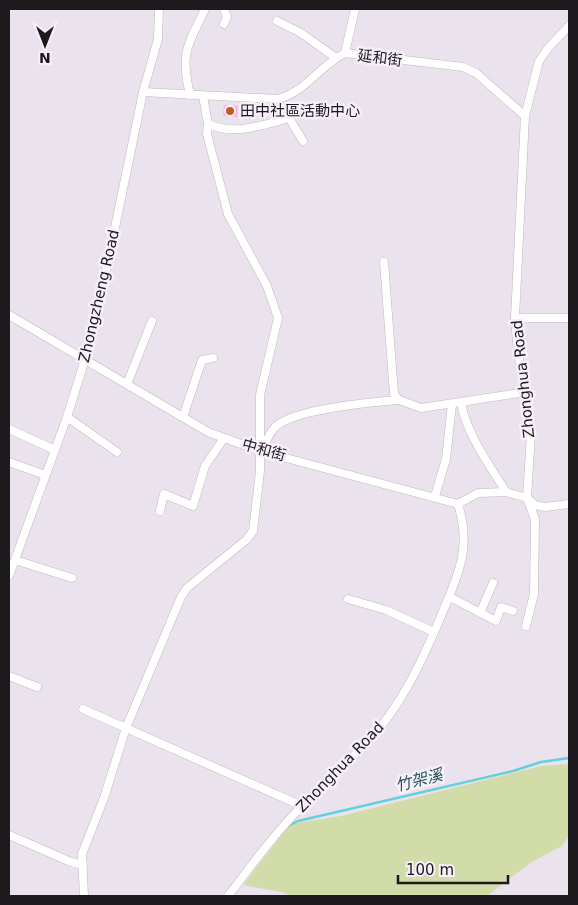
<svg xmlns="http://www.w3.org/2000/svg" width="578" height="905" font-family="'DejaVu Sans','Noto Sans TC',sans-serif">
<rect width="100%" height="100%" fill="#eae2ec"/>
<!-- green -->
<path fill="#d1dca9" d="M569 764V835L562 846 530 863 487 896H291L282 892 243 885 290 824 341 816 541 766Z"/>
<g fill="none" stroke-linecap="round" stroke-linejoin="round">
<!-- stream -->
<path stroke="#64d0dc" stroke-width="2.5" d="M286 827 298 821 513 771 541 762 569 758"/>
</g>
<!-- building -->
<path fill="#feb4dd" d="M224 105 238 106 237 117 223 116Z"/>
<g fill="none" stroke-linecap="round" stroke-linejoin="round">
<defs>
<g id="minor">
<path d="M277 21 301 33 336 58"/>
<path d="M224 24 227 17 224 9"/>
<path d="M345 53 355 9"/>
<path d="M143 92 277 99C305 93 320 65 345 53L463 67 476 73 525 116"/>
<path d="M190 95C180 51 187 48 205 9"/>
<path d="M203 96 208 124C235 136 262 125 289 118L303 141"/>
<path d="M384 262 394 394 399 400 421 408 526 392"/>
<path d="M9 315 208 432 260 451 458 504"/>
<path d="M515 318H569"/>
<path d="M127 384 152 321"/>
<path d="M461 403C467 435 489 464 506 492"/>
<path d="M67 417 117 452"/>
<path d="M183 417 202 360 213 358"/>
<path d="M9 429 55 450"/>
<path d="M261 450C265 443 270 433 275 427 294 409 372 402 399 400"/>
<path d="M9 462 45 475"/>
<path d="M435 496 446 459 452 404"/>
<path d="M160 511 164 494 193 506 205 466 224 438"/>
<path d="M15 560 72 578"/>
<path d="M9 576 67 417 93 334 143 92 158 39 159 9"/>
<path d="M450 597 496 621 501 607 513 611"/>
<path d="M348 599 386 610 434 632"/>
<path d="M480 613 493 583"/>
<path d="M526 626 534 594 535 519 527 498 531 433 526 392 518 353 515 318 525 116 539 61 549 47 569 26"/>
<path d="M9 676 37 687"/>
<path d="M83 709 302 806"/>
<path d="M9 835 71 862 83 865"/>
<path d="M84 896 82 854 104 798 126 728 181 597 187 588 246 540 253 531 260 471V395L278 318 267 286 228 214 207 134 208 124"/>
<path d="M228 896C251 866 275 833 302 806 329 778 358 755 382 725 408 692 425 654 441 616 458 575 472 549 458 504L478 493 506 492 527 498 535 505 545 507 569 504"/>
</g>
</defs>
<!-- minor casing -->
<use href="#minor" stroke="#bfb8c1" stroke-width="9"/>
<!-- minor -->
<use href="#minor" stroke="#fff" stroke-width="8"/>
</g>
<!-- markers -->
<circle fill="#bf5c23" stroke="#f7eff9" stroke-width="2" cx="230" cy="111" r="5"/>
<g text-anchor="middle" dominant-baseline="central" stroke-width="5" stroke-linejoin="round" paint-order="stroke">
<!-- street labels -->
<g font-size="15" fill="#1d1a1d" stroke="#f7eff9">
<text transform="translate(380 58) rotate(7)">延和街</text>
<text transform="translate(99 296) rotate(-77)">Zhongzheng Road</text>
<text transform="translate(523 379) rotate(-96)">Zhonghua Road</text>
<text transform="translate(264 450) rotate(16)">中和街</text>
<text transform="translate(340 767) rotate(-46)">Zhonghua Road</text>
</g>
<!-- poi labels -->
<g font-size="15" fill="#1d1a1d" stroke="#f7eff9" text-anchor="start">
<text x="240" y="111">田中社區活動中心</text>
</g>
<!-- water labels -->
<g font-size="16" font-style="italic" fill="#225257" stroke="#f7eff9">
<text transform="translate(419 780) rotate(-14)">竹架溪</text>
</g>
</g>
<!-- border -->
<rect width="578" height="905" fill="none" stroke="#1d1a1d" stroke-width="20"/>
<!-- north arrow -->
<g transform="translate(45 45) rotate(180)" stroke="#f7eff9" stroke-width="4" paint-order="stroke">
<path d="M0-4L9 19L0 12L-9 19Z" fill="#1d1a1d"/>
<text y="-8" font-size="14" font-weight="bold" text-anchor="middle" fill="#1d1a1d">N</text>
</g>
<!-- scale -->
<path d="M398 875v8h110v-8" fill="none" stroke="#1d1a1d" stroke-width="2.5"/>
<text x="406" y="875" font-size="15" fill="#1d1a1d" stroke="#f7eff9" stroke-width="4" paint-order="stroke">100 m</text>
</svg>
